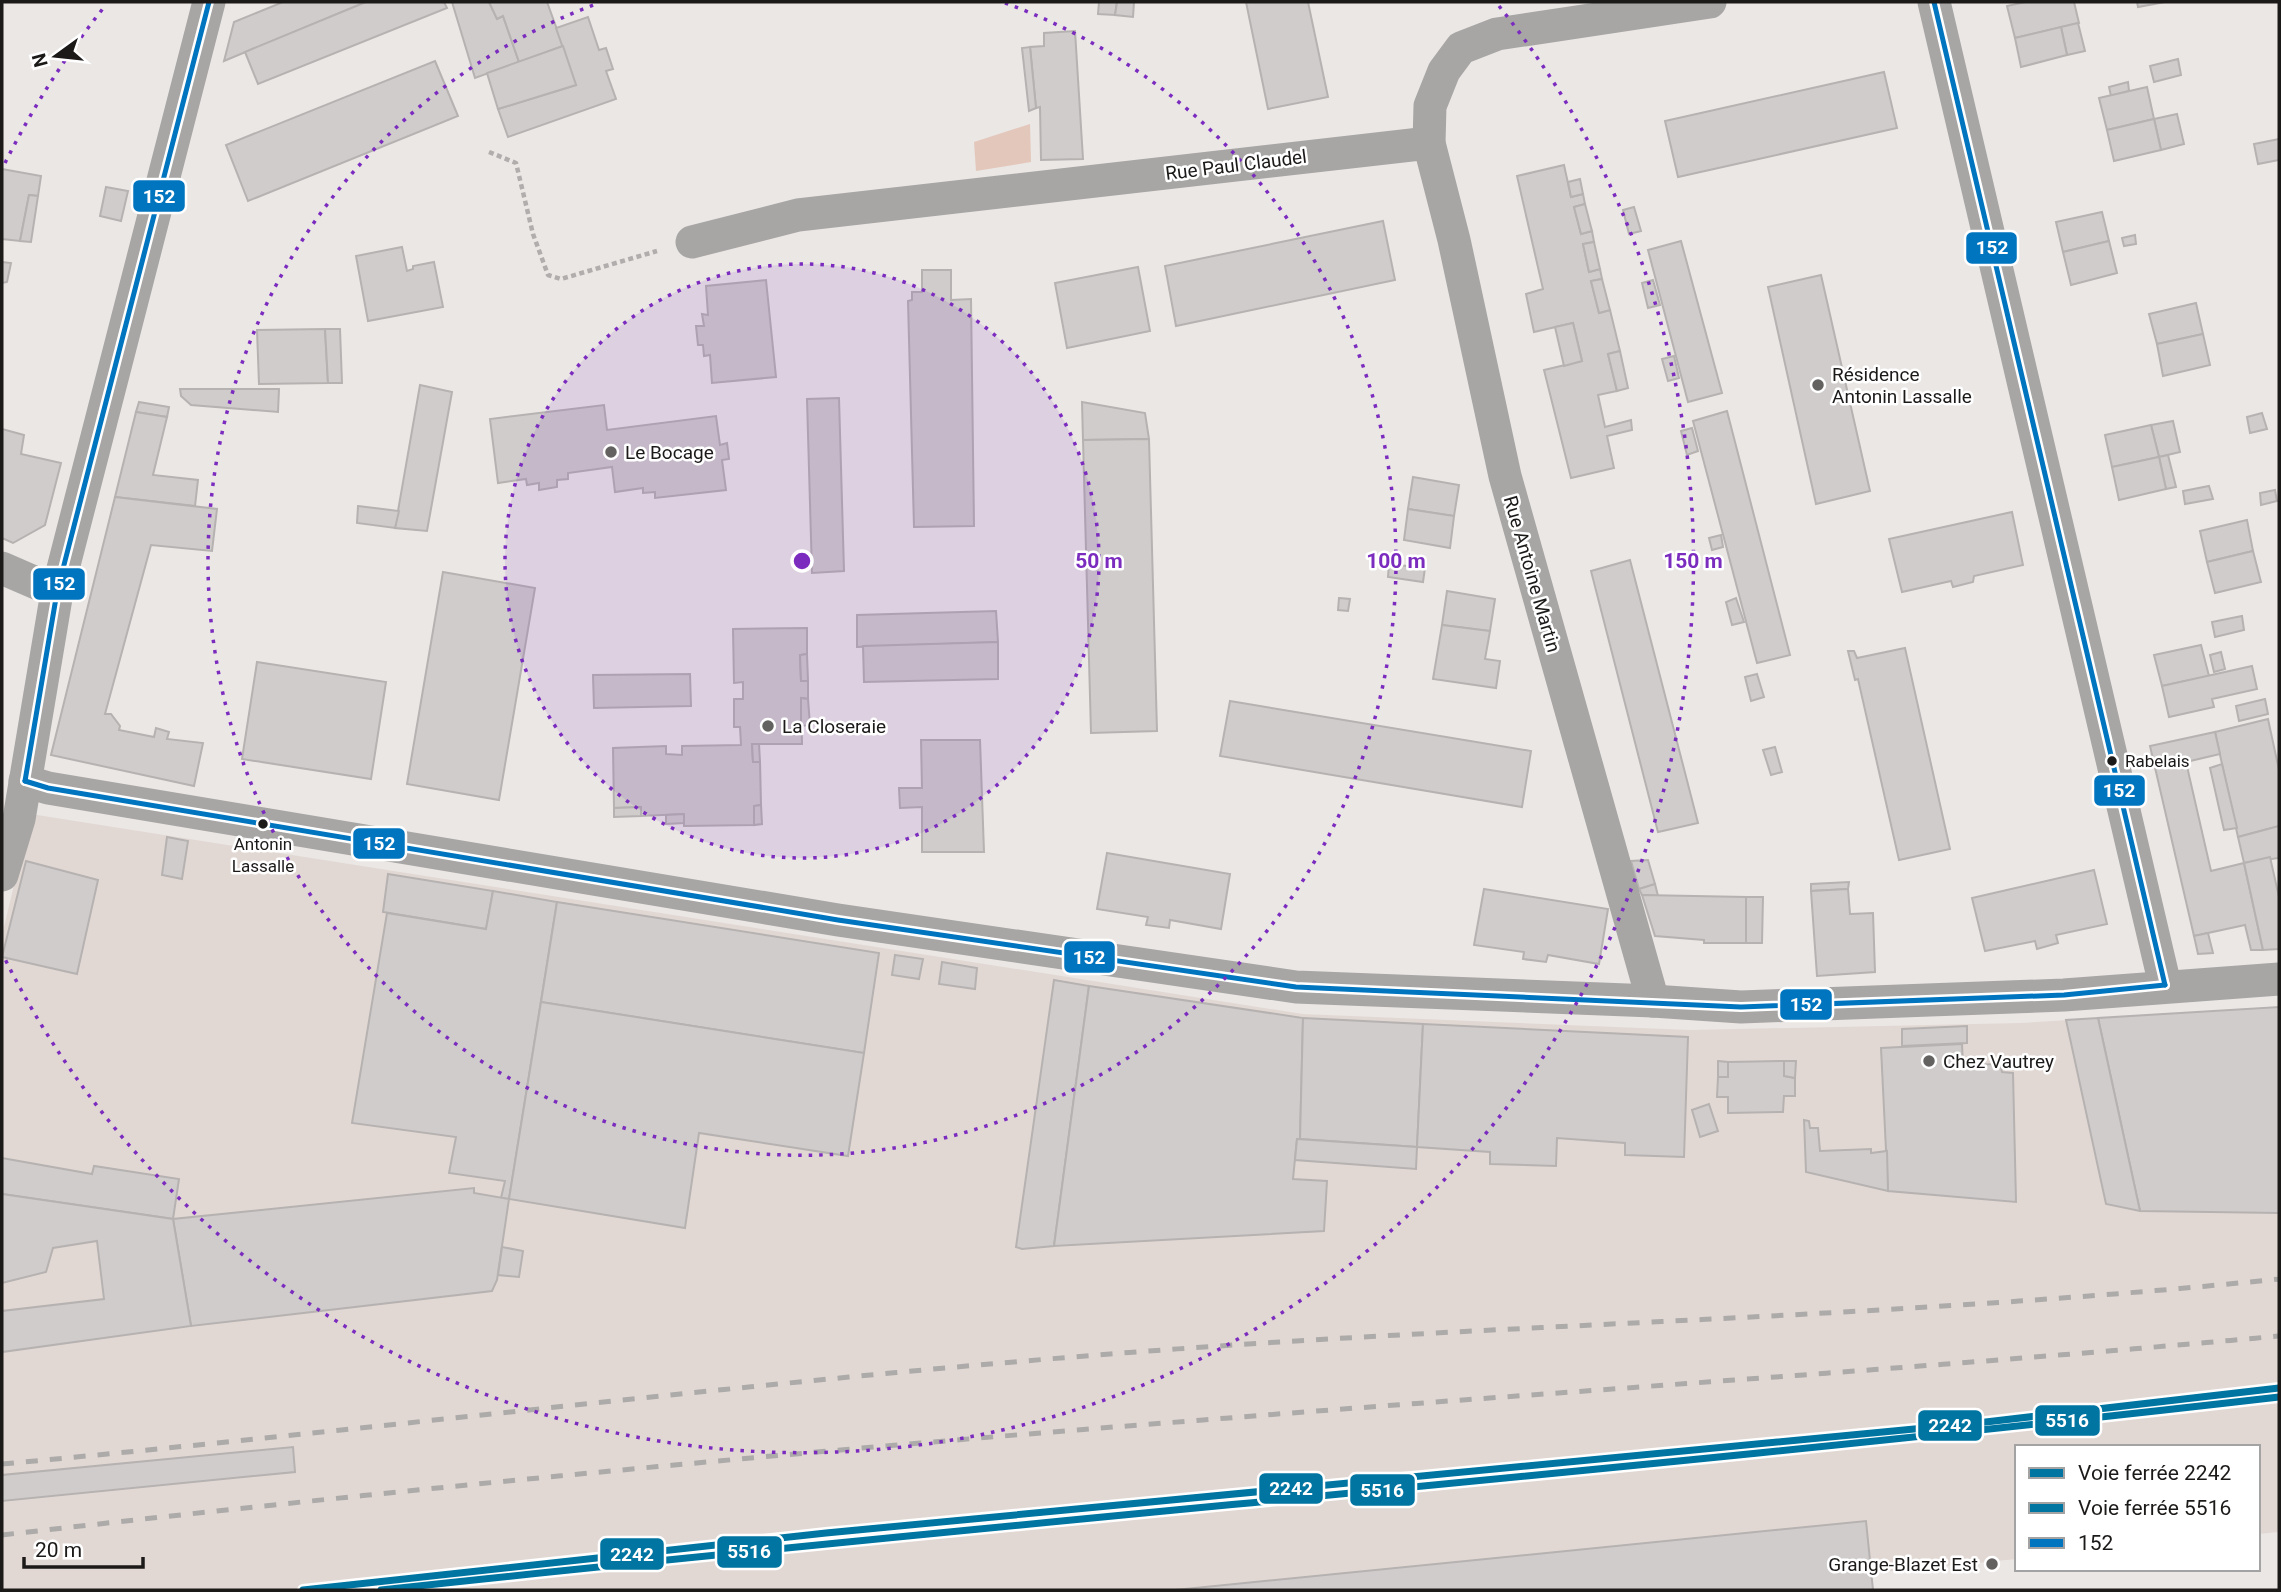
<svg xmlns="http://www.w3.org/2000/svg" width="2281" height="1592" font-family="Roboto,sans-serif">
<rect width="100%" height="100%" fill="#ebe7e5"/>
<!-- built -->
<path fill="#e2d8d3" d="M31 814 1303 1014 1690 1030 2020 1023 2279 1007V1532L2258 1534V1447H2017V1559L1872 1573 1873 1590H2V935Z"/>
<!-- park -->
<path fill="#e3c7bb" d="M1030 124 1031 162 976 171 974 142Z"/>
<!-- building -->
<g fill="#cfcccb" stroke="#b6b2b1" stroke-width="2">
<path d="M283 2H366L224 61 234 22Z"/>
<path d="M366 2H444L447 8 258 84 245 52Z"/>
<path d="M452 2H489L497 19 503 16 519 62 475 78Z"/>
<path d="M489 2H547L563 46 519 62 503 16 497 19Z"/>
<path d="M1099 2H1117L1115 15 1098 14Z"/>
<path d="M1117 2H1134L1133 17 1115 15Z"/>
<path d="M1246 2H1308L1328 97 1268 109Z"/>
<path d="M2026 2H2074L2079 23 2015 38 2007 6Z"/>
<path d="M2137 2H2165L2138 7Z"/>
<path d="M588 17 599 50 606 48 613 69 606 71 616 99 508 137 498 109 576 85 556 28Z"/>
<path d="M2078 23 2085 51 2067 55 2061 27Z"/>
<path d="M2061 27 2067 55 2021 67 2015 38Z"/>
<path d="M1075 31 1083 159 1041 160 1040 107 1036 108 1030 47 1044 46V33Z"/>
<path d="M563 46 576 85 498 109 487 73Z"/>
<path d="M1030 47 1036 108 1029 111 1022 48Z"/>
<path d="M2178 59 2181 75 2154 82 2150 66Z"/>
<path d="M435 61 458 116 248 201 226 145Z"/>
<path d="M1884 72 1897 128 1678 177 1665 121Z"/>
<path d="M2128 82 2129 91 2111 96 2109 87Z"/>
<path d="M2147 87 2154 119 2107 130 2099 98Z"/>
<path d="M2177 114 2184 144 2161 150 2154 119Z"/>
<path d="M2154 119 2161 150 2114 161 2107 130Z"/>
<path d="M2279 139V160L2258 164 2254 144Z"/>
<path d="M1564 165 1571 197 1583 194 1585 204 1574 207 1581 234 1592 231 1594 242 1583 244 1589 272 1600 269 1602 279 1591 281 1599 313 1610 310 1620 351 1608 354 1617 391 1598 395 1605 427 1631 420 1632 430 1607 436 1614 468 1571 478 1544 370 1582 361 1573 323 1534 332 1526 294 1543 289 1517 176Z"/>
<path d="M2 169 41 176 38 196 29 195 20 241 2 239Z"/>
<path d="M1580 179 1583 194 1571 197 1568 182Z"/>
<path d="M106 187 128 191 121 221 100 216Z"/>
<path d="M29 195 38 196 31 242 20 241Z"/>
<path d="M1585 204 1592 231 1581 234 1574 207Z"/>
<path d="M1634 207 1641 231 1629 234 1623 210Z"/>
<path d="M2102 212 2109 241 2063 252 2056 222Z"/>
<path d="M1383 221 1395 280 1176 326 1165 266Z"/>
<path d="M2135 235 2136 244 2124 246 2122 238Z"/>
<path d="M1681 241 1722 393 1688 402 1648 250Z"/>
<path d="M2109 241 2117 273 2071 285 2063 252Z"/>
<path d="M1594 242 1600 269 1589 272 1583 244Z"/>
<path d="M402 247 407 271 413 269V266L434 262 443 307 368 321 356 256Z"/>
<path d="M2 262 11 263 7 282 2 283Z"/>
<path d="M1138 267 1150 331 1067 348 1055 283Z"/>
<path d="M922 270H951V300L971 299 974 526 914 527 908 301 912 300V292H922Z"/>
<path d="M1821 275 1870 491 1816 504 1768 287Z"/>
<path d="M1602 279 1610 310 1599 313 1591 281Z"/>
<path d="M766 280 776 377 712 383 710 355 704 356 703 345H698L696 326H704L702 314 708 315 706 286Z"/>
<path d="M1653 280 1660 305 1648 308 1642 283Z"/>
<path d="M2196 303 2203 334 2157 344 2149 314Z"/>
<path d="M1573 323 1582 361 1564 366 1555 327Z"/>
<path d="M325 329 328 383 259 384 257 330Z"/>
<path d="M325 329H340L342 383H328Z"/>
<path d="M2203 334 2210 365 2163 376 2157 344Z"/>
<path d="M1620 351 1628 388 1617 391 1608 354Z"/>
<path d="M1674 356 1679 378 1668 381 1662 359Z"/>
<path d="M420 385 452 392 427 531 395 528Z"/>
<path d="M180 389H279L278 412 191 405 181 396Z"/>
<path d="M839 398 844 571 812 573 807 399Z"/>
<path d="M139 402 169 407 167 417 136 412Z"/>
<path d="M1082 402 1145 413 1149 439 1083 440Z"/>
<path d="M604 405 607 430 716 416 720 445 727 443 729 459 722 460 726 490 655 498V492L643 493V488L615 492 612 467 568 473V479L557 480V487L539 490V483L527 485 526 479 498 483 490 419Z"/>
<path d="M1727 411 1790 655 1757 663 1693 421Z"/>
<path d="M136 412 167 417 153 475 198 480 195 506 115 497Z"/>
<path d="M2262 413 2267 429 2250 433 2247 417Z"/>
<path d="M2173 421 2180 452 2159 457 2151 425Z"/>
<path d="M2151 425 2159 457 2112 467 2105 435Z"/>
<path d="M1692 428 1698 451 1687 455 1681 431Z"/>
<path d="M2 429 24 435 21 454 61 463 45 525 13 543 2 538Z"/>
<path d="M1149 439 1157 731 1091 733 1083 440Z"/>
<path d="M2168 455 2176 487 2166 489 2159 457Z"/>
<path d="M2159 457 2166 489 2119 500 2112 467Z"/>
<path d="M1413 477 1459 485 1454 516 1408 509Z"/>
<path d="M2209 486 2213 499 2185 504 2183 491Z"/>
<path d="M2275 490 2277 501 2261 505 2260 493Z"/>
<path d="M115 497 217 509 212 551 151 545 105 714H111L120 726 119 730 154 737 156 728 169 732 167 739 203 743 194 786 51 755Z"/>
<path d="M358 506 399 511 395 528 357 523Z"/>
<path d="M1408 509 1454 516 1450 548 1404 540Z"/>
<path d="M2012 512 2023 565 1974 576 1973 582 1953 587 1951 581 1902 592 1889 539Z"/>
<path d="M2247 520 2253 551 2207 562 2200 531Z"/>
<path d="M1721 535 1723 547 1712 550 1709 538Z"/>
<path d="M2253 551 2261 582 2215 593 2207 562Z"/>
<path d="M1630 560 1698 823 1658 832 1591 571Z"/>
<path d="M1389 564 1425 568 1423 582 1388 577Z"/>
<path d="M443 572 535 588 499 800 407 784Z"/>
<path d="M1447 591 1495 599 1490 631 1442 625Z"/>
<path d="M1339 598 1350 599 1348 611 1338 610Z"/>
<path d="M1736 598 1744 622 1732 625 1726 602Z"/>
<path d="M996 611 998 642 857 647V615Z"/>
<path d="M2242 616 2244 630 2215 637 2212 622Z"/>
<path d="M1442 625 1490 631 1485 659 1500 661 1496 688 1433 679Z"/>
<path d="M807 628V654L800 655 801 681H808V699L801 698 802 744H752L753 762H760L761 805 754 806V825L684 826V814L641 816V807L614 808 613 748 666 746V754L682 755V746L741 745 740 727H734V699H743V682L734 683 733 629Z"/>
<path d="M998 642V679L864 682 863 646Z"/>
<path d="M2201 645 2209 676 2162 686 2154 655Z"/>
<path d="M1905 648 1950 849 1899 860 1858 679 1855 680 1848 651H1854L1857 658Z"/>
<path d="M2221 652 2225 669 2214 672 2210 655Z"/>
<path d="M807 654 808 681H801L800 655Z"/>
<path d="M257 662 386 682 371 779 242 759Z"/>
<path d="M2252 666 2257 689 2212 699 2214 707 2169 717 2162 686Z"/>
<path d="M690 674 691 706 594 708 593 675Z"/>
<path d="M1757 674 1764 697 1751 701 1745 677Z"/>
<path d="M801 698 808 699 810 725 801 726Z"/>
<path d="M2265 699 2268 714 2239 721 2236 706Z"/>
<path d="M1230 701 1531 751 1522 807 1220 756Z"/>
<path d="M2268 719 2279 770V826L2238 837 2215 732Z"/>
<path d="M2215 732 2220 754 2186 762 2211 871 2244 863 2263 950H2251L2245 925 2194 936 2150 746Z"/>
<path d="M921 740H980L984 852H922V807L900 808 899 788H922Z"/>
<path d="M752 744H759L760 762H753Z"/>
<path d="M1775 747 1782 772 1771 775 1763 750Z"/>
<path d="M2222 764 2237 828 2224 830 2210 768Z"/>
<path d="M761 805 762 824 754 825V806Z"/>
<path d="M641 807V816L614 817V808Z"/>
<path d="M684 814V823L666 824V815Z"/>
<path d="M2279 826V858L2244 863 2238 837Z"/>
<path d="M167 837 188 841 182 879 162 875Z"/>
<path d="M1107 853 1230 874 1221 929 1170 920 1169 928 1146 925 1148 917 1097 909Z"/>
<path d="M2270 857 2279 897V949L2263 950 2244 863Z"/>
<path d="M1648 860 1655 884 1639 889 1631 861Z"/>
<path d="M26 861 98 880 77 974 2 957Z"/>
<path d="M2094 870 2107 924 2056 935 2058 943 2037 949 2035 941 1985 951 1972 898Z"/>
<path d="M388 874 493 891 486 929 383 912Z"/>
<path d="M1849 882 1848 889 1811 891V884Z"/>
<path d="M1655 884 1658 896 1642 895 1639 889Z"/>
<path d="M1484 889 1608 909 1599 964 1548 955 1546 962 1523 959 1524 952 1474 945Z"/>
<path d="M1848 889 1850 914 1873 913 1875 972 1817 976 1811 891Z"/>
<path d="M493 891 557 902 509 1199 501 1198 505 1181 449 1173 456 1137 352 1123 387 913 486 929Z"/>
<path d="M1642 895 1746 897V943H1704V940L1655 936Z"/>
<path d="M1746 897H1763L1762 943H1746Z"/>
<path d="M557 902 879 953 864 1053 541 1002Z"/>
<path d="M2208 933 2213 953 2198 954 2194 936Z"/>
<path d="M895 955 923 959 919 979 892 975Z"/>
<path d="M942 962 977 968 975 989 939 984Z"/>
<path d="M1054 980 1089 986 1054 1246 1022 1249 1016 1247Z"/>
<path d="M1089 986 1303 1018 1300 1139H1297L1293 1179 1327 1181 1324 1231 1054 1246Z"/>
<path d="M541 1002 864 1053 848 1156 699 1133 685 1228 509 1199Z"/>
<path d="M2279 1007V1213L2140 1211 2098 1018Z"/>
<path d="M1303 1018 1423 1024 1417 1147 1300 1139Z"/>
<path d="M2098 1018 2140 1211 2106 1204 2066 1020Z"/>
<path d="M1423 1024 1688 1037 1684 1157 1625 1155V1143L1557 1138 1556 1166 1490 1164V1152L1417 1147Z"/>
<path d="M1967 1026V1043L1902 1046V1029Z"/>
<path d="M1962 1044 1963 1065 2000 1064 2002 1072 2013 1073 2016 1202 1888 1191 1881 1048Z"/>
<path d="M1718 1061 1728 1062V1077H1718Z"/>
<path d="M1784 1061V1076L1795 1078V1096H1784L1783 1112 1728 1113V1097H1717L1718 1077H1728V1062Z"/>
<path d="M1784 1061H1796L1795 1078 1784 1076Z"/>
<path d="M1709 1104 1718 1131 1700 1137 1692 1110Z"/>
<path d="M1804 1120 1809 1121 1810 1128H1818L1820 1151 1871 1149V1153L1887 1151 1888 1191 1806 1172Z"/>
<path d="M1297 1139 1417 1147 1416 1169 1295 1160Z"/>
<path d="M2 1158 92 1174 94 1166 179 1179 173 1219 2 1194Z"/>
<path d="M474 1188V1193L509 1199 497 1280 492 1291 191 1326 173 1219Z"/>
<path d="M2 1194 173 1219 191 1326 2 1352V1311L104 1299 97 1241 53 1248 46 1272 2 1283Z"/>
<path d="M502 1247 523 1251 519 1277 498 1275Z"/>
<path d="M293 1447 295 1472 2 1501V1475Z"/>
<path d="M1866 1521 1873 1590H1175Z"/>
</g>
<g fill="none" stroke-linecap="round" stroke-linejoin="round">
<!-- path -->
<path stroke="#b0adac" stroke-width="4.5" stroke-dasharray="5 3.5" stroke-linecap="butt" d="M489 152 516 163 533 234 548 275 561 279 657 251"/>
<!-- street -->
<g stroke="#a7a6a5" stroke-width="33">
<path d="M1934 2 2165 985"/>
<path d="M692 242 798 215 1429 143"/>
<path d="M2 568 57 592"/>
<path d="M25 781 48 788 838 920 1296 987 1653 1001 1741 1007 2064 995 2279 979"/>
<path d="M2 875 19 819 57 592 209 2"/>
<path d="M1653 1001 1505 476 1454 240 1429 143 1430 106 1444 71 1461 48 1497 34 1710 2"/>
</g>
<!-- rail -->
<g stroke="#acabaa" stroke-width="5" stroke-dasharray="12 12" stroke-linecap="butt">
<path d="M2 1464C371 1430 740 1383 1110 1354 1499 1323 1891 1319 2279 1279"/>
<path d="M2 1535C401 1489 802 1451 1203 1420 1562 1391 1921 1369 2279 1336"/>
</g>
<defs>
<g id="bus-1">
<path d="M1934 2 2165 985"/>
<path d="M25 781 48 788 838 920 1296 987 1741 1007 2064 995 2165 985"/>
<path d="M25 781 57 592 209 2"/>
</g>
</defs>
<!-- bus-1 casing -->
<use href="#bus-1" stroke="#fff" stroke-width="10"/>
<!-- bus-1 -->
<use href="#bus-1" stroke="#0075bf" stroke-width="5"/>
<defs>
<path id="rail-1" d="M303 1590 826 1533 1977 1423 2279 1388"/>
<path id="rail-2" d="M381 1590C1014 1521 1648 1470 2279 1397"/>
</defs>
<!-- rail-1 casing -->
<use href="#rail-1" stroke="#fff" stroke-width="12"/>
<!-- rail-2 casing -->
<use href="#rail-2" stroke="#fff" stroke-width="12"/>
<!-- rail-1 -->
<use href="#rail-1" stroke="#0075a1" stroke-width="7"/>
<!-- rail-2 -->
<use href="#rail-2" stroke="#0075a1" stroke-width="7"/>
</g>
<!-- distance rings -->
<circle cx="802" cy="561" r="297" fill="#7b2cbf" fill-opacity=".12"/>
<g fill="none" stroke="#7b2cbf" stroke-width="3.5" stroke-dasharray="3.5 7">
<circle cx="802" cy="561" r="297"/>
<path d="M1005 3A594 594 0 1 1 599 3"/>
<path d="M5 163A891 891 0 0 1 105 6M1499 6A891 891 0 1 1 5 959"/>
</g>
<!-- markers -->
<g fill="#646260" stroke="#fff" stroke-width="2.5">
<circle cx="1818" cy="385" r="7"/>
<circle cx="611" cy="452" r="7"/>
<circle cx="768" cy="726" r="7"/>
<circle cx="1929" cy="1061" r="7"/>
<circle cx="1992" cy="1564" r="7"/>
</g>
<g fill="#1c1a19" stroke="#fff" stroke-width="2.5">
<circle cx="2112" cy="761" r="6"/>
<circle cx="263" cy="824" r="6"/>
</g>
<g text-anchor="middle" dominant-baseline="central" stroke-width="5" stroke-linejoin="round" paint-order="stroke">
<!-- bus labels -->
<g font-size="17" fill="#1c1a19" stroke="#fff" text-anchor="start">
<text x="2125" y="761">Rabelais</text>
<text x="263" y="844" text-anchor="middle">Antonin<tspan x="263" dy="22">Lassalle</tspan></text>
</g>
<!-- street labels -->
<g font-size="19" fill="#1c1a19" stroke="#fff">
<text transform="translate(1236 165) rotate(-7)">Rue Paul Claudel</text>
<text transform="translate(1532 574) rotate(74)">Rue Antoine Martin</text>
</g>
<!-- poi labels -->
<g font-size="19" fill="#1c1a19" stroke="#fff" text-anchor="start">
<text x="1832" y="374">Résidence<tspan x="1832" dy="22">Antonin Lassalle</tspan></text>
<text x="625" y="452">Le Bocage</text>
<text x="782" y="726">La Closeraie</text>
<text x="1943" y="1061">Chez Vautrey</text>
<text x="1978" y="1564" text-anchor="end">Grange-Blazet Est</text>
</g>
</g>
<circle cx="802" cy="561" r="10" fill="#7b2cbf" stroke="#fff" stroke-width="3.5"/>
<g font-size="21" text-anchor="middle" font-weight="bold" fill="#7b2cbf" stroke="#fff" stroke-width="5" stroke-linejoin="round" paint-order="stroke">
<text x="1099" y="568">50 m</text>
<text x="1396" y="568">100 m</text>
<text x="1693" y="568">150 m</text>
</g>
<g stroke="#fff" stroke-width="2.5">
<rect x="132" y="179" width="54" height="34" rx="7" fill="#0075bf"/>
<rect x="1965" y="231" width="53" height="34" rx="7" fill="#0075bf"/>
<rect x="32" y="567" width="54" height="34" rx="7" fill="#0075bf"/>
<rect x="2093" y="774" width="53" height="33" rx="7" fill="#0075bf"/>
<rect x="352" y="827" width="54" height="33" rx="7" fill="#0075bf"/>
<rect x="1063" y="940" width="53" height="34" rx="7" fill="#0075bf"/>
<rect x="1779" y="988" width="54" height="33" rx="7" fill="#0075bf"/>
<rect x="2034" y="1404" width="67" height="33" rx="7" fill="#0075a1"/>
<rect x="1917" y="1409" width="66" height="33" rx="7" fill="#0075a1"/>
<rect x="1258" y="1472" width="66" height="33" rx="7" fill="#0075a1"/>
<rect x="1349" y="1473" width="67" height="34" rx="7" fill="#0075a1"/>
<rect x="716" y="1535" width="67" height="34" rx="7" fill="#0075a1"/>
<rect x="599" y="1537" width="66" height="34" rx="7" fill="#0075a1"/>
</g>
<g font-size="19" text-anchor="middle" font-weight="bold" fill="#fff">
<text x="159" y="203">152</text>
<text x="1992" y="254">152</text>
<text x="59" y="590">152</text>
<text x="2119" y="797">152</text>
<text x="379" y="850">152</text>
<text x="1089" y="964">152</text>
<text x="1806" y="1011">152</text>
<text x="2067" y="1427">5516</text>
<text x="1950" y="1432">2242</text>
<text x="1291" y="1495">2242</text>
<text x="1382" y="1497">5516</text>
<text x="749" y="1558">5516</text>
<text x="632" y="1561">2242</text>
</g>
<!-- border -->
<rect width="2281" height="1592" fill="none" stroke="#1c1a19" stroke-width="7"/>
<!-- legend -->
<rect x="2015" y="1445" width="245" height="126" fill="#ffffff" stroke="#a4a3a3" stroke-width="2"/>
<rect x="2029" y="1468" width="35" height="10" fill="#0075a1" stroke="#a4a3a3" stroke-width="2"/>
<text x="2078" y="1480" font-size="21" fill="#1c1a19">Voie ferrée 2242</text>
<rect x="2029" y="1503" width="35" height="10" fill="#0075a1" stroke="#a4a3a3" stroke-width="2"/>
<text x="2078" y="1515" font-size="21" fill="#1c1a19">Voie ferrée 5516</text>
<rect x="2029" y="1538" width="35" height="10" fill="#0075bf" stroke="#a4a3a3" stroke-width="2"/>
<text x="2078" y="1550" font-size="21" fill="#1c1a19">152</text>
<!-- north arrow -->
<g transform="translate(56 56) rotate(255)" stroke="#ffffff" stroke-width="5" paint-order="stroke">
<path d="M0-5L12 26L0 18L-12 26Z" fill="#1c1a19"/>
<text y="-10" font-size="19" font-weight="bold" text-anchor="middle" fill="#1c1a19">N</text>
</g>
<!-- scale -->
<path d="M24 1557v10h119v-10" fill="none" stroke="#1c1a19" stroke-width="3.5"/>
<text x="35" y="1557" font-size="21" fill="#1c1a19" stroke="#ffffff" stroke-width="5" paint-order="stroke">20 m</text>
</svg>
